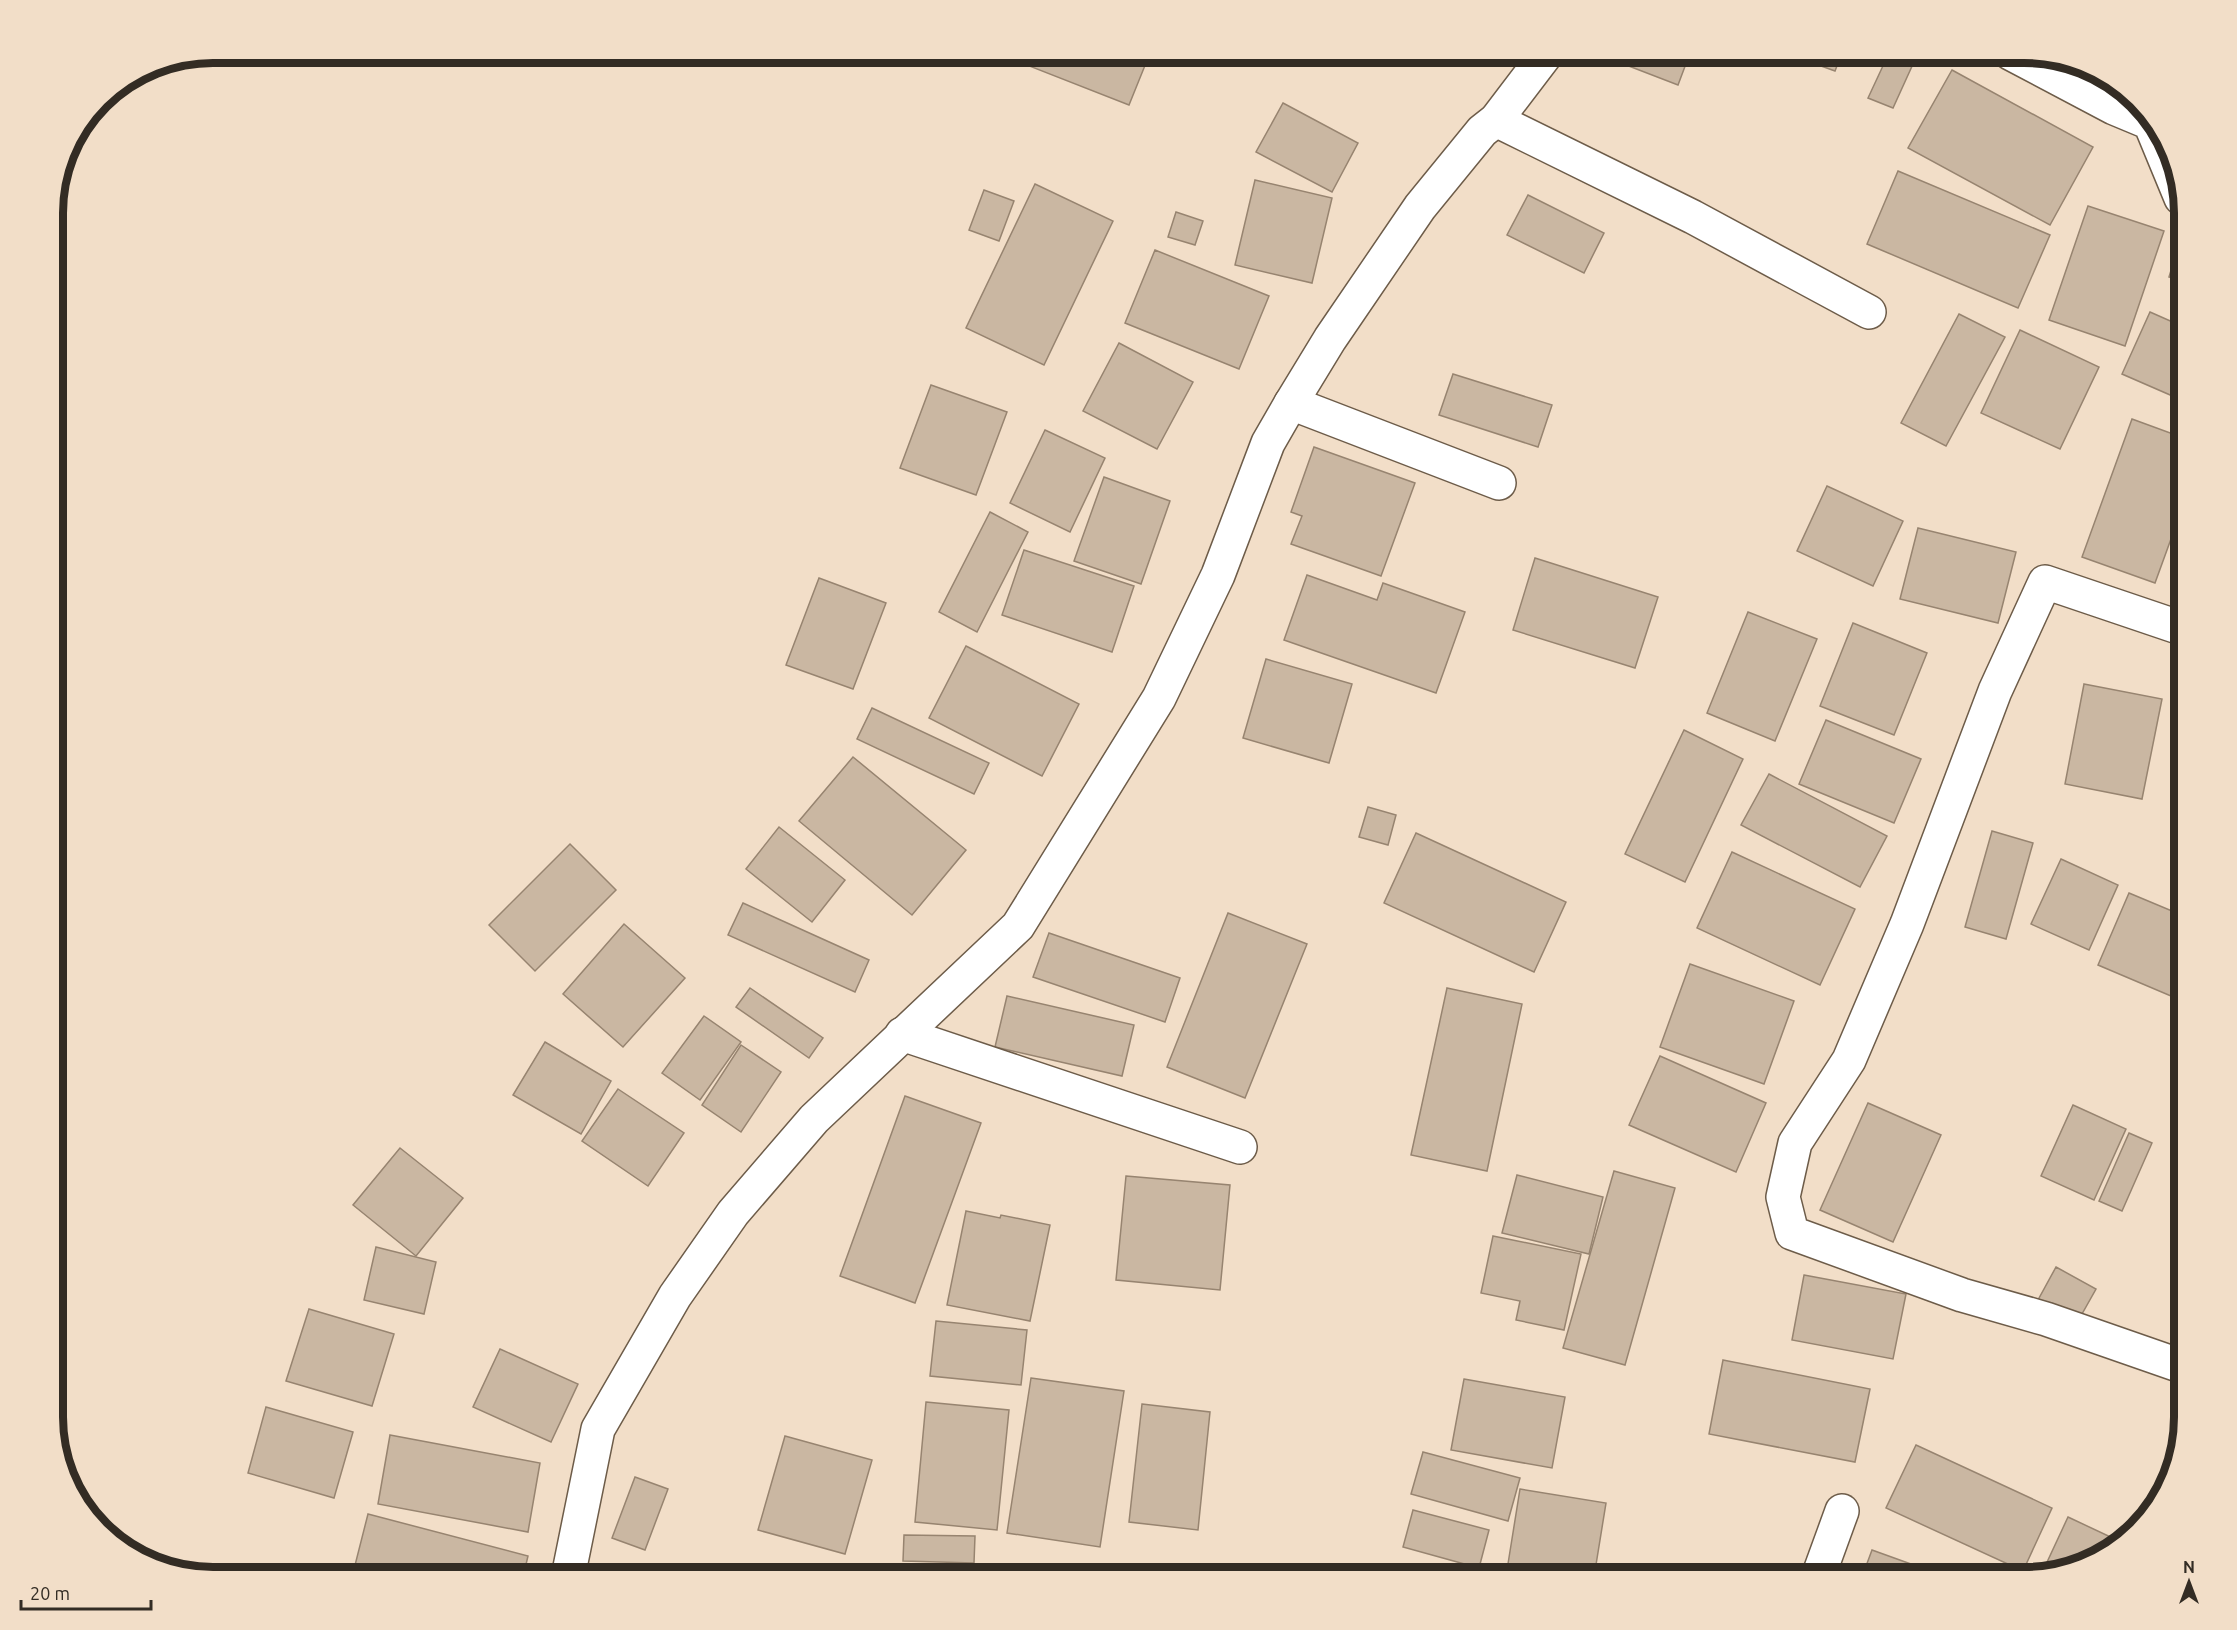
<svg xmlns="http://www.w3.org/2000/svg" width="2237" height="1630" font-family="Ubuntu,sans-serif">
<rect width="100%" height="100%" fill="#f2dec8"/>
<!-- building -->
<g fill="#cab7a2" stroke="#978470" stroke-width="1.5">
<path d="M1011 53H1150L1129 105 1009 58Z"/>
<path d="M1595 53H1690L1678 85Z"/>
<path d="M1785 53H1842L1835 71Z"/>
<path d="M1889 53H1918L1893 108 1868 98Z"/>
<path d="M1952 70 2093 147 2050 225 1908 148Z"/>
<path d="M1283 103 1358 143 1332 192 1256 152Z"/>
<path d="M1898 171 2050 235 2018 308 1867 244Z"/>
<path d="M1255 180 1332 198 1312 283 1235 265Z"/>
<path d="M1035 184 1113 221 1044 365 966 328Z"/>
<path d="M984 190 1014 201 999 241 969 230Z"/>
<path d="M1528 195 1604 233 1584 273 1507 235Z"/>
<path d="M2088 206 2164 231 2125 346 2049 320Z"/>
<path d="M1176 212 1203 221 1195 245 1168 237Z"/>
<path d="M2179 244 2184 246V282L2169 277Z"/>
<path d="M1155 250 1269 296 1239 369 1125 323Z"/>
<path d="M2150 312 2184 327V401L2122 374Z"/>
<path d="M1959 314 2005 337 1946 446 1901 423Z"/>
<path d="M2020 330 2099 367 2060 449 1981 413Z"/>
<path d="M1119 343 1193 382 1157 449 1083 411Z"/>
<path d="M1453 374 1552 405 1538 447 1439 415Z"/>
<path d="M931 385 1007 412 976 495 900 468Z"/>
<path d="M2132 419 2184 438V543L2171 539 2155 583 2082 557Z"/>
<path d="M1045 430 1105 458 1070 532 1010 503Z"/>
<path d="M1314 447 1415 483 1381 576 1291 544 1302 516 1291 512Z"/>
<path d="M1104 477 1170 501 1141 584 1074 561Z"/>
<path d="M1827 486 1903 521 1873 586 1797 551Z"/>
<path d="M990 512 1028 532 977 632 939 612Z"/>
<path d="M1918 528 2016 552 1998 623 1900 599Z"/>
<path d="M1024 550 1134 586 1112 652 1002 615Z"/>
<path d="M1535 558 1658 597 1635 668 1513 630Z"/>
<path d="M1307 575 1377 600 1383 583 1465 612 1436 693 1284 640Z"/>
<path d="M819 578 886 603 853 689 786 665Z"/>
<path d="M1748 612 1817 639 1775 741 1707 713Z"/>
<path d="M1853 623 1927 653 1894 735 1820 706Z"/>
<path d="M966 646 1079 704 1042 776 929 718Z"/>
<path d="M1266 659 1352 684 1329 763 1243 738Z"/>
<path d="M2084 684 2162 699 2142 799 2065 784Z"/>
<path d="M872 708 989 763 974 794 857 739Z"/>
<path d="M1826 720 1921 759 1894 823 1799 784Z"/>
<path d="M1684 730 1743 759 1685 882 1625 854Z"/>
<path d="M853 757 966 850 912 915 799 821Z"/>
<path d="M1769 774 1887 836 1860 887 1741 825Z"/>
<path d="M1368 807 1396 815 1388 845 1359 837Z"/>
<path d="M779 827 845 880 812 922 746 869Z"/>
<path d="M1992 831 2033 843 2006 939 1965 927Z"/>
<path d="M1416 833 1566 902 1534 972 1384 903Z"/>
<path d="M570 844 616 890 535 971 489 925Z"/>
<path d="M1732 852 1855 909 1820 985 1697 928Z"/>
<path d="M2061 859 2118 885 2089 950 2031 924Z"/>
<path d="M2129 893 2184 916V983L2178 999 2098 965Z"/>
<path d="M743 903 869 960 855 992 728 935Z"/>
<path d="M1228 913 1307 944 1245 1098 1167 1067Z"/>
<path d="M624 924 685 978 623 1047 563 994Z"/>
<path d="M1049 933 1180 978 1165 1022 1033 977Z"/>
<path d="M1690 964 1794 1001 1764 1084 1660 1047Z"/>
<path d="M750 988 823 1038 809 1058 736 1007Z"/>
<path d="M1447 988 1522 1004 1487 1171 1411 1155Z"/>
<path d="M1007 996 1134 1025 1122 1076 995 1047Z"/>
<path d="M704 1016 741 1042 700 1100 662 1073Z"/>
<path d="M545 1042 611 1081 581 1134 513 1095Z"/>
<path d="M741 1045 781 1072 741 1132 702 1105Z"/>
<path d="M1660 1056 1766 1103 1736 1172 1629 1125Z"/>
<path d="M618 1089 684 1133 648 1186 582 1141Z"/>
<path d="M905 1096 981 1123 915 1303 840 1276Z"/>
<path d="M1868 1103 1941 1135 1893 1242 1820 1210Z"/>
<path d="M2073 1105 2126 1129 2094 1200 2041 1176Z"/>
<path d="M2129 1133 2152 1143 2122 1211 2099 1201Z"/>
<path d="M400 1148 463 1198 416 1256 353 1205Z"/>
<path d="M1614 1171 1675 1188 1625 1365 1563 1348Z"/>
<path d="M1517 1175 1603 1197 1589 1254 1502 1233Z"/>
<path d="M1126 1176 1230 1185 1220 1290 1116 1280Z"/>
<path d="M966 1211 1000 1218 1001 1215 1050 1225 1030 1321 947 1305Z"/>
<path d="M1493 1236 1581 1254 1564 1330 1516 1320 1520 1301 1481 1293Z"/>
<path d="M376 1247 436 1262 424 1314 364 1300Z"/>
<path d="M2056 1267 2096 1289 2078 1321 2038 1300Z"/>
<path d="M1804 1275 1906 1294 1893 1359 1792 1340Z"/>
<path d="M309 1309 394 1334 372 1406 286 1381Z"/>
<path d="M936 1321 1027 1330 1021 1385 930 1376Z"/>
<path d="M500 1349 578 1384 551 1442 473 1407Z"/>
<path d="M1723 1360 1870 1389 1855 1462 1709 1434Z"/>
<path d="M1031 1378 1124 1391 1100 1547 1007 1533Z"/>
<path d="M1464 1379 1565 1397 1552 1468 1451 1450Z"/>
<path d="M926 1402 1009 1410 997 1530 915 1522Z"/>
<path d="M1142 1404 1210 1412 1198 1530 1129 1522Z"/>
<path d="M266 1407 353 1432 334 1498 248 1473Z"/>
<path d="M390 1435 540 1463 528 1532 378 1504Z"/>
<path d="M2182 1435 2176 1468 2152 1514 2142 1509Z"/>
<path d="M785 1436 872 1460 845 1554 758 1530Z"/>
<path d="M1916 1445 2052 1508 2023 1571 1886 1508Z"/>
<path d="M1423 1452 1520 1478 1508 1521 1411 1494Z"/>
<path d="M635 1477 668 1489 645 1550 612 1538Z"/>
<path d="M1520 1489 1606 1503 1594 1577H1557L1507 1570Z"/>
<path d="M1413 1510 1489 1530 1479 1568 1403 1547Z"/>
<path d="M2138 1512 2149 1517 2127 1534Z"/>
<path d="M368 1514 528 1556 523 1577H352Z"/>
<path d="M2068 1517 2119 1541 2095 1561 2042 1573Z"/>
<path d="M904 1535 975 1536 974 1563 903 1561Z"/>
<path d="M1872 1550 1947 1577H1862Z"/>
</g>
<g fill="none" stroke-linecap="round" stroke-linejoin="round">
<defs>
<g id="minor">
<path d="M2010 53 2114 108 2150 123 2181 198"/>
<path d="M1496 120 1693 217 1869 312"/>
<path d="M1291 403 1499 483"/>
<path d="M2184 629 2045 582 1995 691 1907 924 1849 1060 1795 1143 1783 1197 1792 1233 1962 1295 2046 1319 2184 1367"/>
<path d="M902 1034 1240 1147"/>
<path d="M568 1577 598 1429 675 1296 733 1213 814 1119 1018 926 1159 698 1218 575 1268 443 1291 403 1330 339 1420 207 1482 131 1496 120 1547 53"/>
<path d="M1818 1577 1842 1511"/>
</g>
</defs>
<!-- minor casing -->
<use href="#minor" stroke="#6d5c49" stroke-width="36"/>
<!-- minor -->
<use href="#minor" stroke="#fff" stroke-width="33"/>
</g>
<!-- crop -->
<path d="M0 0H2237V1630H0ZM213 63H2024A150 150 0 0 1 2174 213V1417A150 150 0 0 1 2024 1567H213A150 150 0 0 1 63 1417V213A150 150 0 0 1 213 63Z" fill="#f2dec8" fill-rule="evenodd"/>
<path fill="none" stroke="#332c24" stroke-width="8" d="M213 63H2024A150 150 0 0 1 2174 213V1417A150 150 0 0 1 2024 1567H213A150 150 0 0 1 63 1417V213A150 150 0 0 1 213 63Z"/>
<!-- north arrow -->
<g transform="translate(2189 1582)" stroke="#f2dec8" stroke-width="4.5" paint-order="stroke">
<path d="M0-4.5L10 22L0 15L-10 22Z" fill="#332c24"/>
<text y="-9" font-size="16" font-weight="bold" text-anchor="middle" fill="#332c24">N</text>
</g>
<!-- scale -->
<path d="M21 1600v9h130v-9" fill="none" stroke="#332c24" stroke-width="3"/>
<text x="30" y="1600" font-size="18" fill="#332c24" stroke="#f2dec8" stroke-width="4.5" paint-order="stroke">20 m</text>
</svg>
